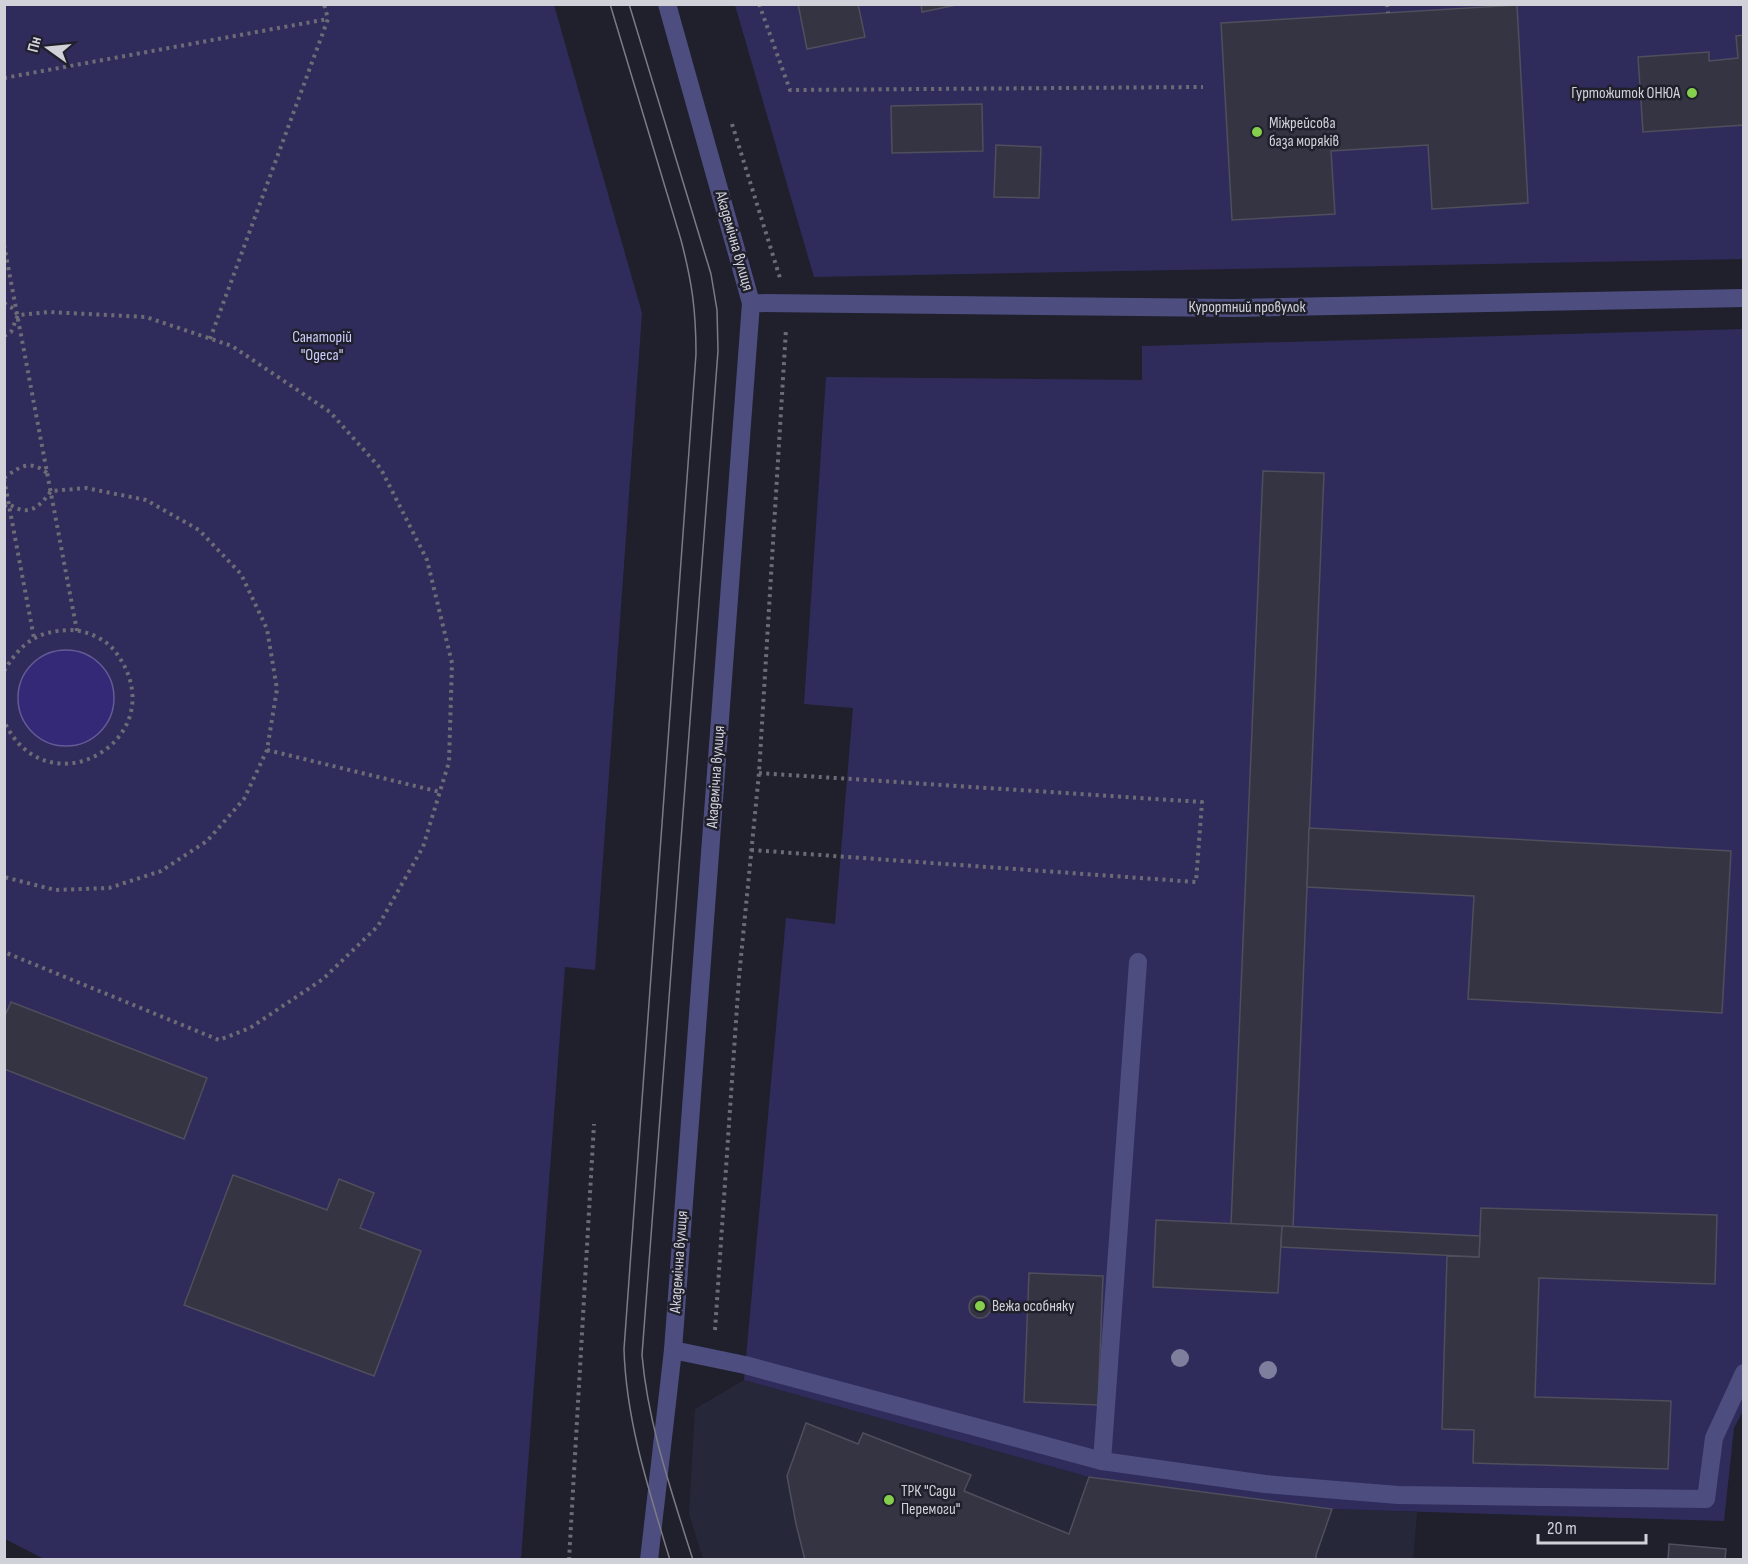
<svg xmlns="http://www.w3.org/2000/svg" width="1748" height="1564" font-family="'Sofia Sans Condensed',sans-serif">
<rect width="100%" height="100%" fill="#1f202c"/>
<!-- built -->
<path fill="#27273a" d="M744 1380 1089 1477 1332 1509 1417 1512 1413 1560 703 1559 689 1514 695 1409Z"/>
<!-- green -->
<g fill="#2f2c5b">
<path d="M4 5H554L642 313 595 970 565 967 521 1559 46 1560 5 1539Z"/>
<path d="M735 5H1743V259L814 277Z"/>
<path d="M1743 329 1744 1409 1734 1428 1724 1521 1332 1509 1089 1477 744 1380 786 918 835 924 853 708 804 704 826 377 1142 380V346Z"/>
</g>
<!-- water -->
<circle fill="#342977" stroke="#635b95" stroke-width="1.5" cx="66" cy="698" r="48"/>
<!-- building -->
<g fill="#343442" stroke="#4e4e5d" stroke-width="1.5">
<path d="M798 4H858L865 37 807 49Z"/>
<path d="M921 4H961L922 12Z"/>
<path d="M1517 5 1528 203 1432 209 1428 145 1331 151 1335 214 1232 220 1221 23Z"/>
<path d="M1744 35V125L1643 132 1638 57 1709 52V61L1738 58 1736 36Z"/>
<path d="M982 104 983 151 892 153 891 106Z"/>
<path d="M996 145 1041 147 1039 198 994 197Z"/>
<path d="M1263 471 1324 473 1293 1227 1231 1224Z"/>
<path d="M1309 828 1731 851 1722 1013 1468 999 1474 896 1307 887Z"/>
<path d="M11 1002 207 1078 184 1139 4 1069V1018Z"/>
<path d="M233 1175 327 1210 339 1179 374 1193 360 1228 421 1251 374 1376 184 1305Z"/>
<path d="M1481 1208 1717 1215 1715 1284 1539 1278 1535 1397 1671 1401 1668 1469 1473 1463 1474 1430 1442 1429 1447 1256 1479 1257Z"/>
<path d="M1156 1220 1282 1226 1278 1293 1153 1287Z"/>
<path d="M1282 1226 1480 1236 1479 1257 1281 1247Z"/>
<path d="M1029 1273 1103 1276 1098 1405 1024 1402Z"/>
<circle cx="980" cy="1307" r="11"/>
<path d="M806 1423 858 1444 863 1433 971 1475 964 1491 1069 1534 1089 1477 1332 1509 1316 1555V1560H805L796 1524 787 1476Z"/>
<path d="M1669 1544 1726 1549 1725 1560H1668Z"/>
</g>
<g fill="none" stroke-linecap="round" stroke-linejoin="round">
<!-- path -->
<g stroke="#6c6c77" stroke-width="4" stroke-dasharray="3 4.5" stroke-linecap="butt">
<path d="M759 4 790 90 1203 87"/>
<path d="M1387 4 1388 13"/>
<path d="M4 78 328 19"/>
<path d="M732 124 780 278"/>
<path d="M4 245 77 631"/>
<path d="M4 303 11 307 17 314"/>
<path d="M4 336 11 332 18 315 49 312 146 317 232 346 330 412 381 469 427 560 452 663 449 762 423 847 378 926 323 979 250 1028 219 1040 4 952"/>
<path d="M210 339 328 19 324 4"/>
<path d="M4 478C19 467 30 459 47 473"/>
<path d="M4 479 34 638"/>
<path d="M4 506 9 504C28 517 39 508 51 491L86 488 146 500 199 530 241 574 267 629 277 689 267 750 244 799 207 841 161 871 109 888 55 890 4 877"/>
<path d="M4 671C21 643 37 631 70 630 87 630 108 640 117 654 177 738 47 814 4 721"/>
<path d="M267 750 440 792"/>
<path d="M751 850 1196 882 1202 802 759 773"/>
<path d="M715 1330 739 977 759 773 786 329"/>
<path d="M569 1560 594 1124"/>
</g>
<!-- minor -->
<g stroke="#4e4d80" stroke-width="18">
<path d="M751 303 1234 308 1744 298"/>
<path d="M673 1350 745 1365 1102 1461 1138 962"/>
<path d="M1102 1461 1265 1484 1398 1495 1706 1499 1714 1438 1744 1373"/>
<path d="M649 1560 673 1350 751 303 667 4"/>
</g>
<!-- tram -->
<g stroke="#7a7b85" stroke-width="1.5">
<path d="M610 4 681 240C692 282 696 310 696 354L624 1349C626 1421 649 1491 670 1560"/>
<path d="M629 4 711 274 717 310 718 351 642 1355C648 1425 672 1493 693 1560"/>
</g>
</g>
<!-- trees -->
<g fill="#7e7f9d">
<circle cx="1180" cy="1358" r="9"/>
<circle cx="1268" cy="1370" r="9"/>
</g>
<!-- markers -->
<g fill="#86cf4c" stroke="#1f202c" stroke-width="2">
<circle cx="1692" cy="93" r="6"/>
<circle cx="1257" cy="132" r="6"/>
<circle cx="980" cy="1306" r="6"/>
<circle cx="889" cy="1500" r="6"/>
</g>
<g text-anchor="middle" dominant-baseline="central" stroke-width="5" stroke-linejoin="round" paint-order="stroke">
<!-- poi labels -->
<g font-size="16" fill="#d1d1da" stroke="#1f202c" text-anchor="start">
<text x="1680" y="93" text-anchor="end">Гуртожиток ОНЮА</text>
<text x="1269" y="123">Міжрейсова<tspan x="1269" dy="18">база моряків</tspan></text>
<text x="992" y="1306">Вежа особняку</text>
<text x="901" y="1491">ТРК "Сади<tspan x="901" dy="18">Перемоги"</tspan></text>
</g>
<!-- street labels -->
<g font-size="16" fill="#d1d1da" stroke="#1f202c">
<text transform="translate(734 241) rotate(74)">Академічна вулиця</text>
<text x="1247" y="307">Курортний провулок</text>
<text transform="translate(716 777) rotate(-86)">Академічна вулиця</text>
<text transform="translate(679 1262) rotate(-86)">Академічна вулиця</text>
</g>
<!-- park labels -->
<g font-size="16" fill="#cccdfa" stroke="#1f202c">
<text x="322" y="337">Санаторій<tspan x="322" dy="18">"Одеса"</tspan></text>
</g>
</g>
<!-- border -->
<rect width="1748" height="1564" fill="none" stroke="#d1d1da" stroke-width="12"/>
<!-- north arrow -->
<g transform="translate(48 48) rotate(285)" stroke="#1f202c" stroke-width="4.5" paint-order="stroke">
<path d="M0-4.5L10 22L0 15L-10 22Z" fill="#d1d1da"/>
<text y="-9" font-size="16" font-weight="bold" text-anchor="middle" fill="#d1d1da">Пн</text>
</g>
<!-- scale -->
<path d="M1538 1534v9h108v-9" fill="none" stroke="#d1d1da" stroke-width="3"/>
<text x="1547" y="1534" font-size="18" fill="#d1d1da" stroke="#1f202c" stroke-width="4.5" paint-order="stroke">20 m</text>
</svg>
